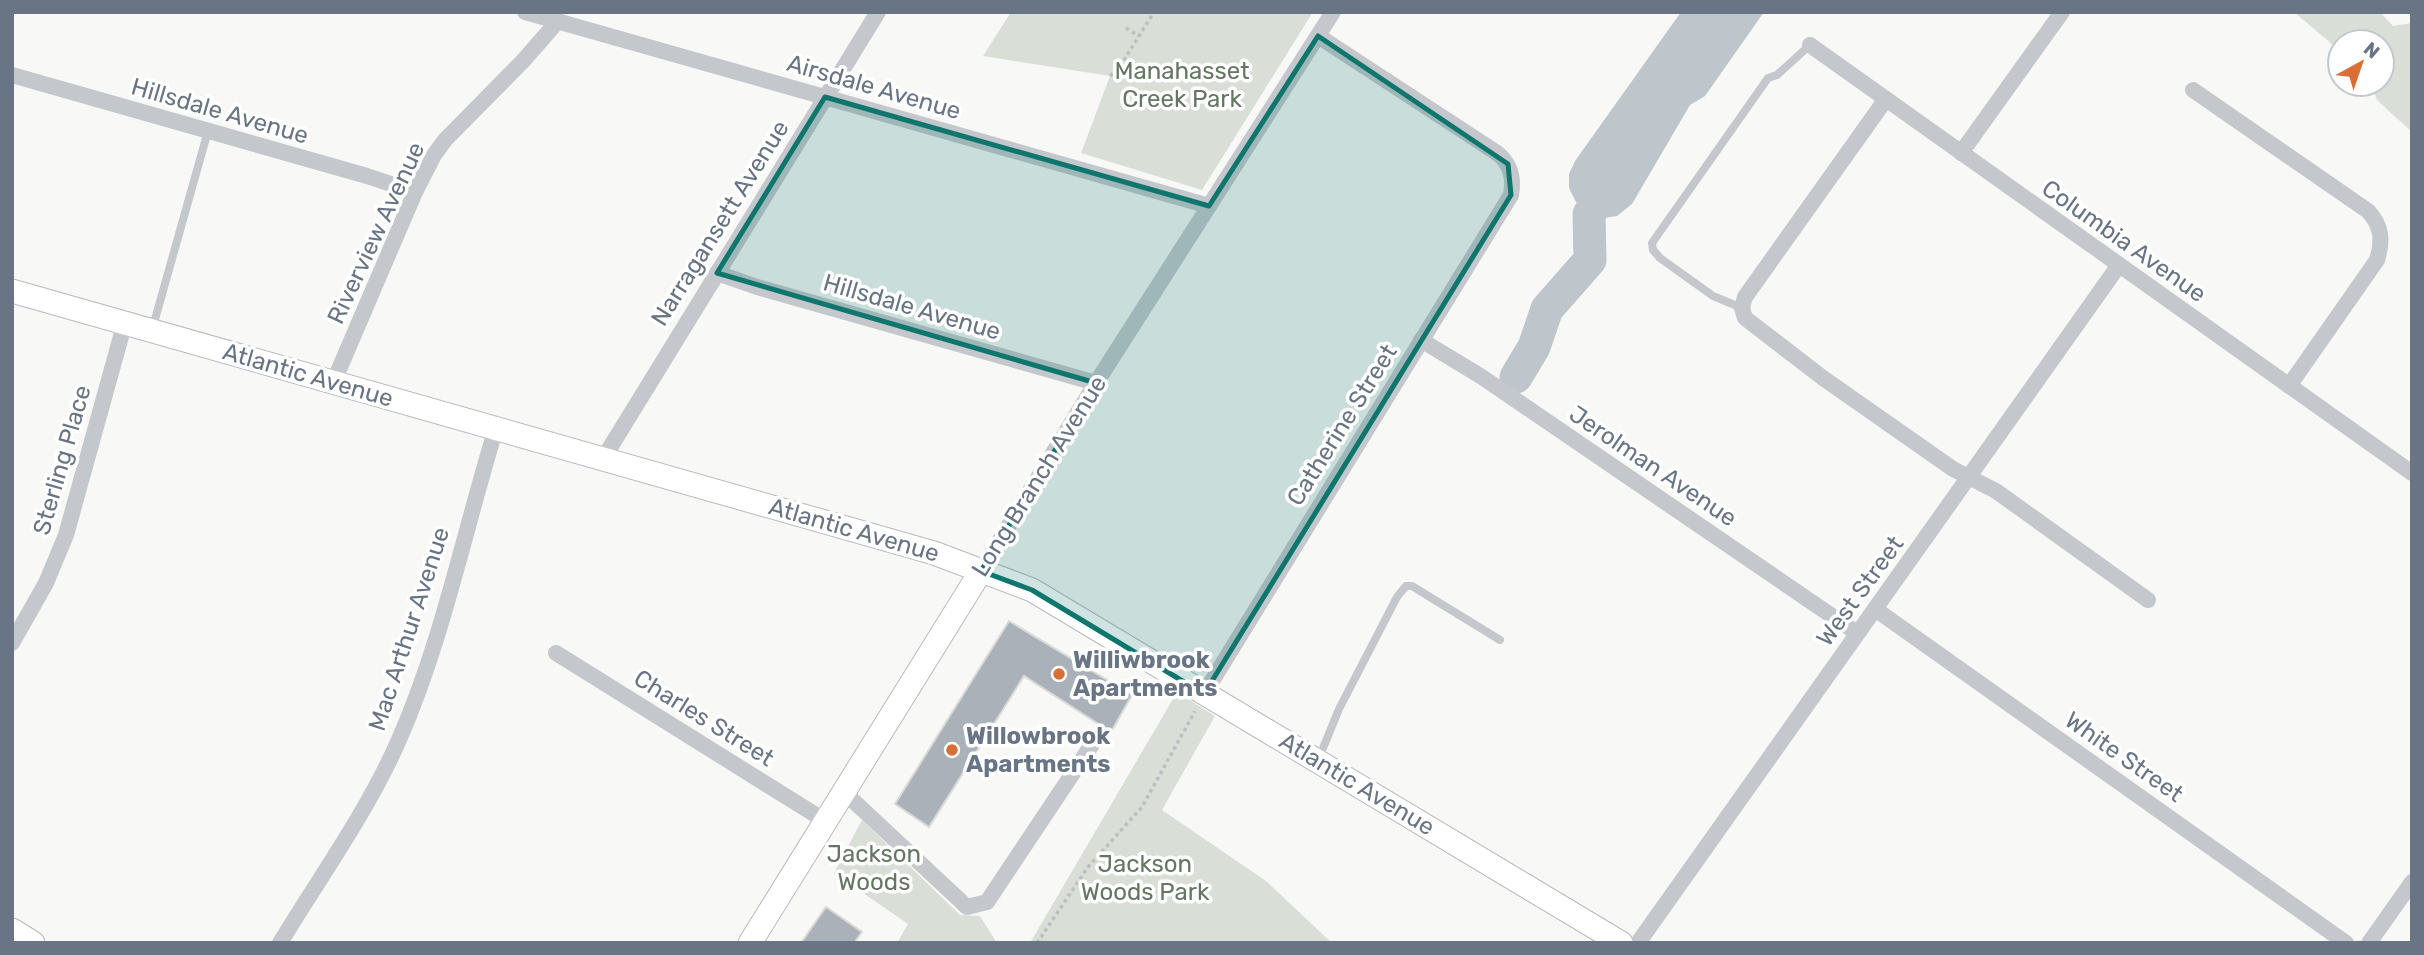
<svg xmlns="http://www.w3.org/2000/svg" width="2424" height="955" font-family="Rubik,sans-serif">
<rect width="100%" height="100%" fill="#f8f8f6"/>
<!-- green -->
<g fill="#d9dfd7">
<path d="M1011 12H1313L1202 190 1081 153 1110 76 983 56Z"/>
<path d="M2294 12H2380L2393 26 2412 23V132L2377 100 2371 84H2382V42H2340V51Z"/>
<path d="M1177 692 1215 716 1162 810 1266 881 1332 943H1030Z"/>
<path d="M862 820 960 915 980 916 997 943H897L908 924 834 873Z"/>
</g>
<!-- water -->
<path fill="#bec6cb" d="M1681 12H1764L1705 96 1690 105 1632 204 1617 216 1604 218 1589 214 1576 202 1569 188V174L1575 161Z"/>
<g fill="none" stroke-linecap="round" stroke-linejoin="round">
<!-- river -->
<path stroke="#bec6cb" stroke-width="33" d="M1516 377 1534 347 1547 309 1590 260 1589 214 1615 176"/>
</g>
<!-- building -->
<g fill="#abb1b8" stroke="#d9dad8" stroke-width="2">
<path d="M1009 621 1132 695 1111 732 1024 676 929 827 895 804Z"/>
<path d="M826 907 862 932 854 943H801Z"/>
</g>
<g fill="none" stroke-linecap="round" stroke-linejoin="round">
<defs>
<g id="secondary">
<path d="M12 291 934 553 1032 590 1621 943"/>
<path d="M12 930 33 943"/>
<path d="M750 943 981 571"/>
</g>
</defs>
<!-- secondary casing -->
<use href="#secondary" stroke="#b7babf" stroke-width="25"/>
<!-- path -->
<g stroke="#bcbec1" stroke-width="3.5" stroke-dasharray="3.5 3.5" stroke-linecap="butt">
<path d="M1126 28 1139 36"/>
<path d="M1122 64 1130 69"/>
<path d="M1110 76 1119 68 1154 12"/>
<path d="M1037 943 1088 867 1142 807 1195 711"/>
</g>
<!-- lane -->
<g stroke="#c4c7cb" stroke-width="8">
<path d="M1742 308 1713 296 1660 258 1653 250 1652 243 1768 78 1777 75 1810 45"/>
<path d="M152 330 208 131"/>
<path d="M1319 758 1339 709 1397 597 1406 586H1412L1500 640"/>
</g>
<!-- street -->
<g stroke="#c4c7cb" stroke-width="16">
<path d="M525 12 1209 206"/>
<path d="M1810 45 2412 473"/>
<path d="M12 75 367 176 415 192"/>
<path d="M2193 90 2368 211C2382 226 2383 241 2377 260L2289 386"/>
<path d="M1886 99 1745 297 1742 308 1745 318 1823 378 1953 469 1996 491 2148 600"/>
<path d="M1961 153 2062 12"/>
<path d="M717 273 757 287 1096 383"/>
<path d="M1421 340 1482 377 1857 633"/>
<path d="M334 381 415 192 434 155 445 140 523 61 558 21"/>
<path d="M603 459 878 12"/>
<path d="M981 571 1096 383 1333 12"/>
<path d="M1875 609 2346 943"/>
<path d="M12 643 46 583 66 535 125 322"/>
<path d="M556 653 827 822"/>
<path d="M1204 694 1511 195C1514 178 1511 164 1497 153L1318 36"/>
<path d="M845 793 967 907 987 902 1097 737"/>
<path d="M280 943C320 877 367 812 398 742 442 643 464 532 496 428"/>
<path d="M1638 943 2119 265"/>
<path d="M2369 943 2412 882"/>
</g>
<!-- secondary -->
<use href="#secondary" stroke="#fff" stroke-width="23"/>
</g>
<!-- marked area -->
<path fill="#0f766e" fill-opacity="0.2" stroke="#0f766e" stroke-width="5" stroke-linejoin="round" d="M1318 36 1508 164 1511 195 1204 694 1032 590 981 571 1096 383 717 273 825 97 1209 206Z"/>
<!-- markers -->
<g fill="#d87035" stroke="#fff" stroke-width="2.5">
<circle cx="1059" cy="674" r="7"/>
<circle cx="952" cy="750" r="7"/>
</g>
<g text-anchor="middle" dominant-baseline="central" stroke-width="7" stroke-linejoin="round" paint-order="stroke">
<!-- park labels -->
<g font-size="24" fill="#657763" stroke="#fff">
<text x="1182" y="71">Manahasset<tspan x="1182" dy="28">Creek Park</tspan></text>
<text x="874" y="854">Jackson<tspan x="874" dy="28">Woods</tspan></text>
<text x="1145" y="864">Jackson<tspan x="1145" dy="28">Woods Park</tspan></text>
</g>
<!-- street labels -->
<g font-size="24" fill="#697584" stroke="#fff">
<text transform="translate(874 87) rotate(16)">Airsdale Avenue</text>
<text transform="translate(220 111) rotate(16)">Hillsdale Avenue</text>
<text transform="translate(720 223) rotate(-58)">Narragansett Avenue</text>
<text transform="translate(376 233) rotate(-65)">Riverview Avenue</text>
<text transform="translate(2124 241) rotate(35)">Columbia Avenue</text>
<text transform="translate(912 307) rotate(16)">Hillsdale Avenue</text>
<text transform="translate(308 375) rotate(16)">Atlantic Avenue</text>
<text transform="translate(1342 425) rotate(-58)">Catherine Street</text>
<text transform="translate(62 460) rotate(-74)">Sterling Place</text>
<text transform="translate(1653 466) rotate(34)">Jerolman Avenue</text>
<text transform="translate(1039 476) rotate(-58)">Long Branch Avenue</text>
<text transform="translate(854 530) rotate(16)">Atlantic Avenue</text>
<text transform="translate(1860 591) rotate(-54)">West Street</text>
<text transform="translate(409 629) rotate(-72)">Mac Arthur Avenue</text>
<text transform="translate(704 718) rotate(32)">Charles Street</text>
<text transform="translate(2124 757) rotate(35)">White Street</text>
<text transform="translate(1357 784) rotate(31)">Atlantic Avenue</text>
</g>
<!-- poi labels -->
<g font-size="24" font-weight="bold" fill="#697584" stroke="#fff" text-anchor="start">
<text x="1073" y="660">Williwbrook<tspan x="1073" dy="28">Apartments</tspan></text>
<text x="966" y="736">Willowbrook<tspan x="966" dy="28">Apartments</tspan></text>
</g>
</g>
<!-- border -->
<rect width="2424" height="955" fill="none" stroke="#697584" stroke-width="28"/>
<!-- north arrow -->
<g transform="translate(2361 63) rotate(40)"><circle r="33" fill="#ffffff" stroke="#c3c8ce" stroke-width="2"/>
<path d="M0-5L12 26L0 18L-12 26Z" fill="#d87035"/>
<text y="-10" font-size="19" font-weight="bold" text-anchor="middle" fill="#697584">N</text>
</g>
</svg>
